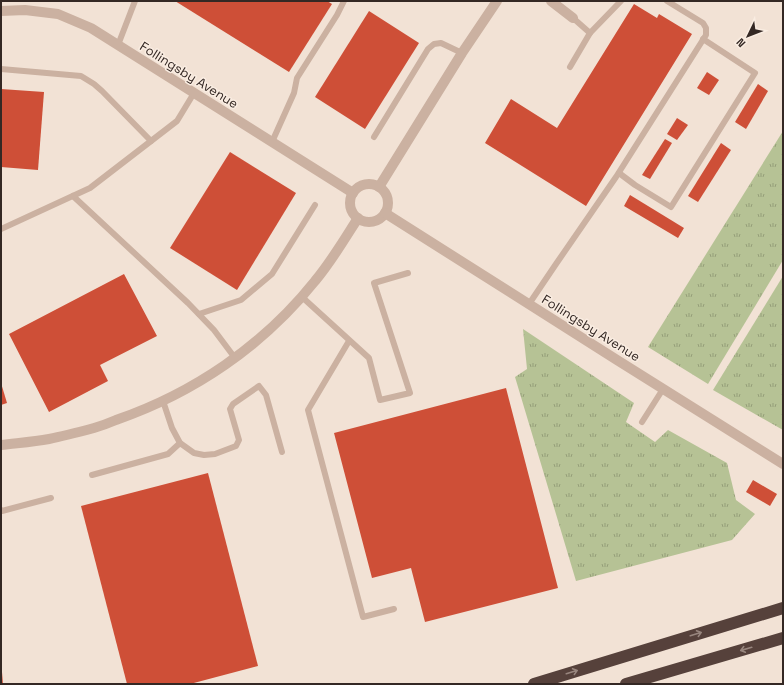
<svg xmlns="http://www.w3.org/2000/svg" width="784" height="685" font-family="'Space Grotesk',sans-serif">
<defs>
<pattern id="grass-tufts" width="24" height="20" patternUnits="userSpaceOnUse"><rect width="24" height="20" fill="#b6c295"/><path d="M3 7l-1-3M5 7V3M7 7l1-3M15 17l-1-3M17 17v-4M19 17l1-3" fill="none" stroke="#959e79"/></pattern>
</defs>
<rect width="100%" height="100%" fill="#f2e2d5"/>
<!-- grass -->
<g fill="url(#grass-tufts)">
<path d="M783 131V260L708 384 648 347Z"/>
<path d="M783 276V430L713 390Z"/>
<path d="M523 329 634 403 626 422 655 442 668 430 727 463 736 500 755 514 732 540 576 581 515 377 527 369Z"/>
</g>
<!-- building -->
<g fill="#ce4f37">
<path d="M175 1H327L332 4 289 72Z"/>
<path d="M634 4 657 18 659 14 692 34 586 206 485 143 511 99 557 128Z"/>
<path d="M369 11 419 43 365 129 315 97Z"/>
<path d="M707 72 719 80 709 95 697 88Z"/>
<path d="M758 84 768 91 746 129 735 122Z"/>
<path d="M1 89 44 92 38 170 1 167Z"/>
<path d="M677 118 688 125 677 140 667 134Z"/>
<path d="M665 139 672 143 650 179 642 175Z"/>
<path d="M721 143 731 150 698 202 688 196Z"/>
<path d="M230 152 296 193 237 290 170 248Z"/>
<path d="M630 195 684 228 678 238 624 206Z"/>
<path d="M124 274 157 336 100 365 108 381 49 412 9 334Z"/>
<path d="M1 383 7 403 1 405Z"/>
<path d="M506 388 558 588 425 622 411 568 372 578 334 433Z"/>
<path d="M208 473 258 666 190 684H127L81 506Z"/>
<path d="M753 480 777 494 770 506 746 492Z"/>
<path d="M1 672H2L3 684H1Z"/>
</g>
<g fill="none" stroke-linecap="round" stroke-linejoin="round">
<!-- service -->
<g stroke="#cbb1a1" stroke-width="6">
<path d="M573 18 590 33"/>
<path d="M118 45 135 1"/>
<path d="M570 67 590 33 621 1"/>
<path d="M1 69 81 76 94 84 102 91 151 141"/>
<path d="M374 137 428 49 434 44 441 43 462 53"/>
<path d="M272 142 294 93 297 78 337 15 344 1"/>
<path d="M619 173 635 185 671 207 755 73 703 39"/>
<path d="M73 196 188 303 214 330 235 358"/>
<path d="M1 229 90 188 177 121 194 93"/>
<path d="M302 297 369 358 380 400 410 393 374 283 408 273"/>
<path d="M529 304 556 264 616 177 706 35V28L703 23 667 1"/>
<path d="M199 314 241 300 272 274 315 205"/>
<path d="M349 341 308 410 363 617 394 609"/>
<path d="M163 401 172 428 180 443 194 453 204 455 215 454 236 446 239 440 230 409 233 404 259 386 266 395 282 452"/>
<path d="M642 422 663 389"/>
<path d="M92 475 168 454 180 443"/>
<path d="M1 510 2 511 51 498"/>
</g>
<!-- minor -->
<g stroke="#cbb1a1" stroke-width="10">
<path d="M551 1 573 18"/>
<path d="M1 11 25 10 58 14 91 28 353 193"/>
<path d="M379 187 462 53 497 1"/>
<path d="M1 445C17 443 33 442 49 439 64 436 79 432 94 428 101 426 109 423 116 420 194 393 263 346 315 281 331 262 344 240 358 218"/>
</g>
<!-- tertiary -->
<g stroke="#cbb1a1" stroke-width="10">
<circle cx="369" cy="203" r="19"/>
<path d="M385 213 617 360 783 464"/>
</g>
<!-- motorway -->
<g stroke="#56413b" stroke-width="12">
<path d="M534 684 783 608"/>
<path d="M626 684 783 638"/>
</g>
</g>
<!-- one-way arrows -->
<defs><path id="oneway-shaft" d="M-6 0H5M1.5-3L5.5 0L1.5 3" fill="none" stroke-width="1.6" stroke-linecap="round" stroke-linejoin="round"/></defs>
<g stroke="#98867e">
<use href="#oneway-shaft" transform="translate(696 634) rotate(-17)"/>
<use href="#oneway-shaft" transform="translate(746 649) rotate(164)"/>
<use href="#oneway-shaft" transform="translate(572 672) rotate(-17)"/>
</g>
<g text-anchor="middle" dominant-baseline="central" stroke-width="3" stroke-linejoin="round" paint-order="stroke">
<!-- street labels -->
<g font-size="13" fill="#342824" stroke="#faede2">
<text transform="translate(189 75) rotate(32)">Follingsby Avenue</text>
<text transform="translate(591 328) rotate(32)">Follingsby Avenue</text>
</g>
</g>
<!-- border -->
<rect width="784" height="685" fill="none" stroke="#342824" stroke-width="4"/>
<!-- north arrow -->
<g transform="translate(748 36) rotate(227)" stroke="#faede2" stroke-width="3" paint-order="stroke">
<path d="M0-3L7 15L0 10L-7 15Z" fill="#342824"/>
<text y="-6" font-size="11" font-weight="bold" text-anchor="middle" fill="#342824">N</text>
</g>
</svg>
